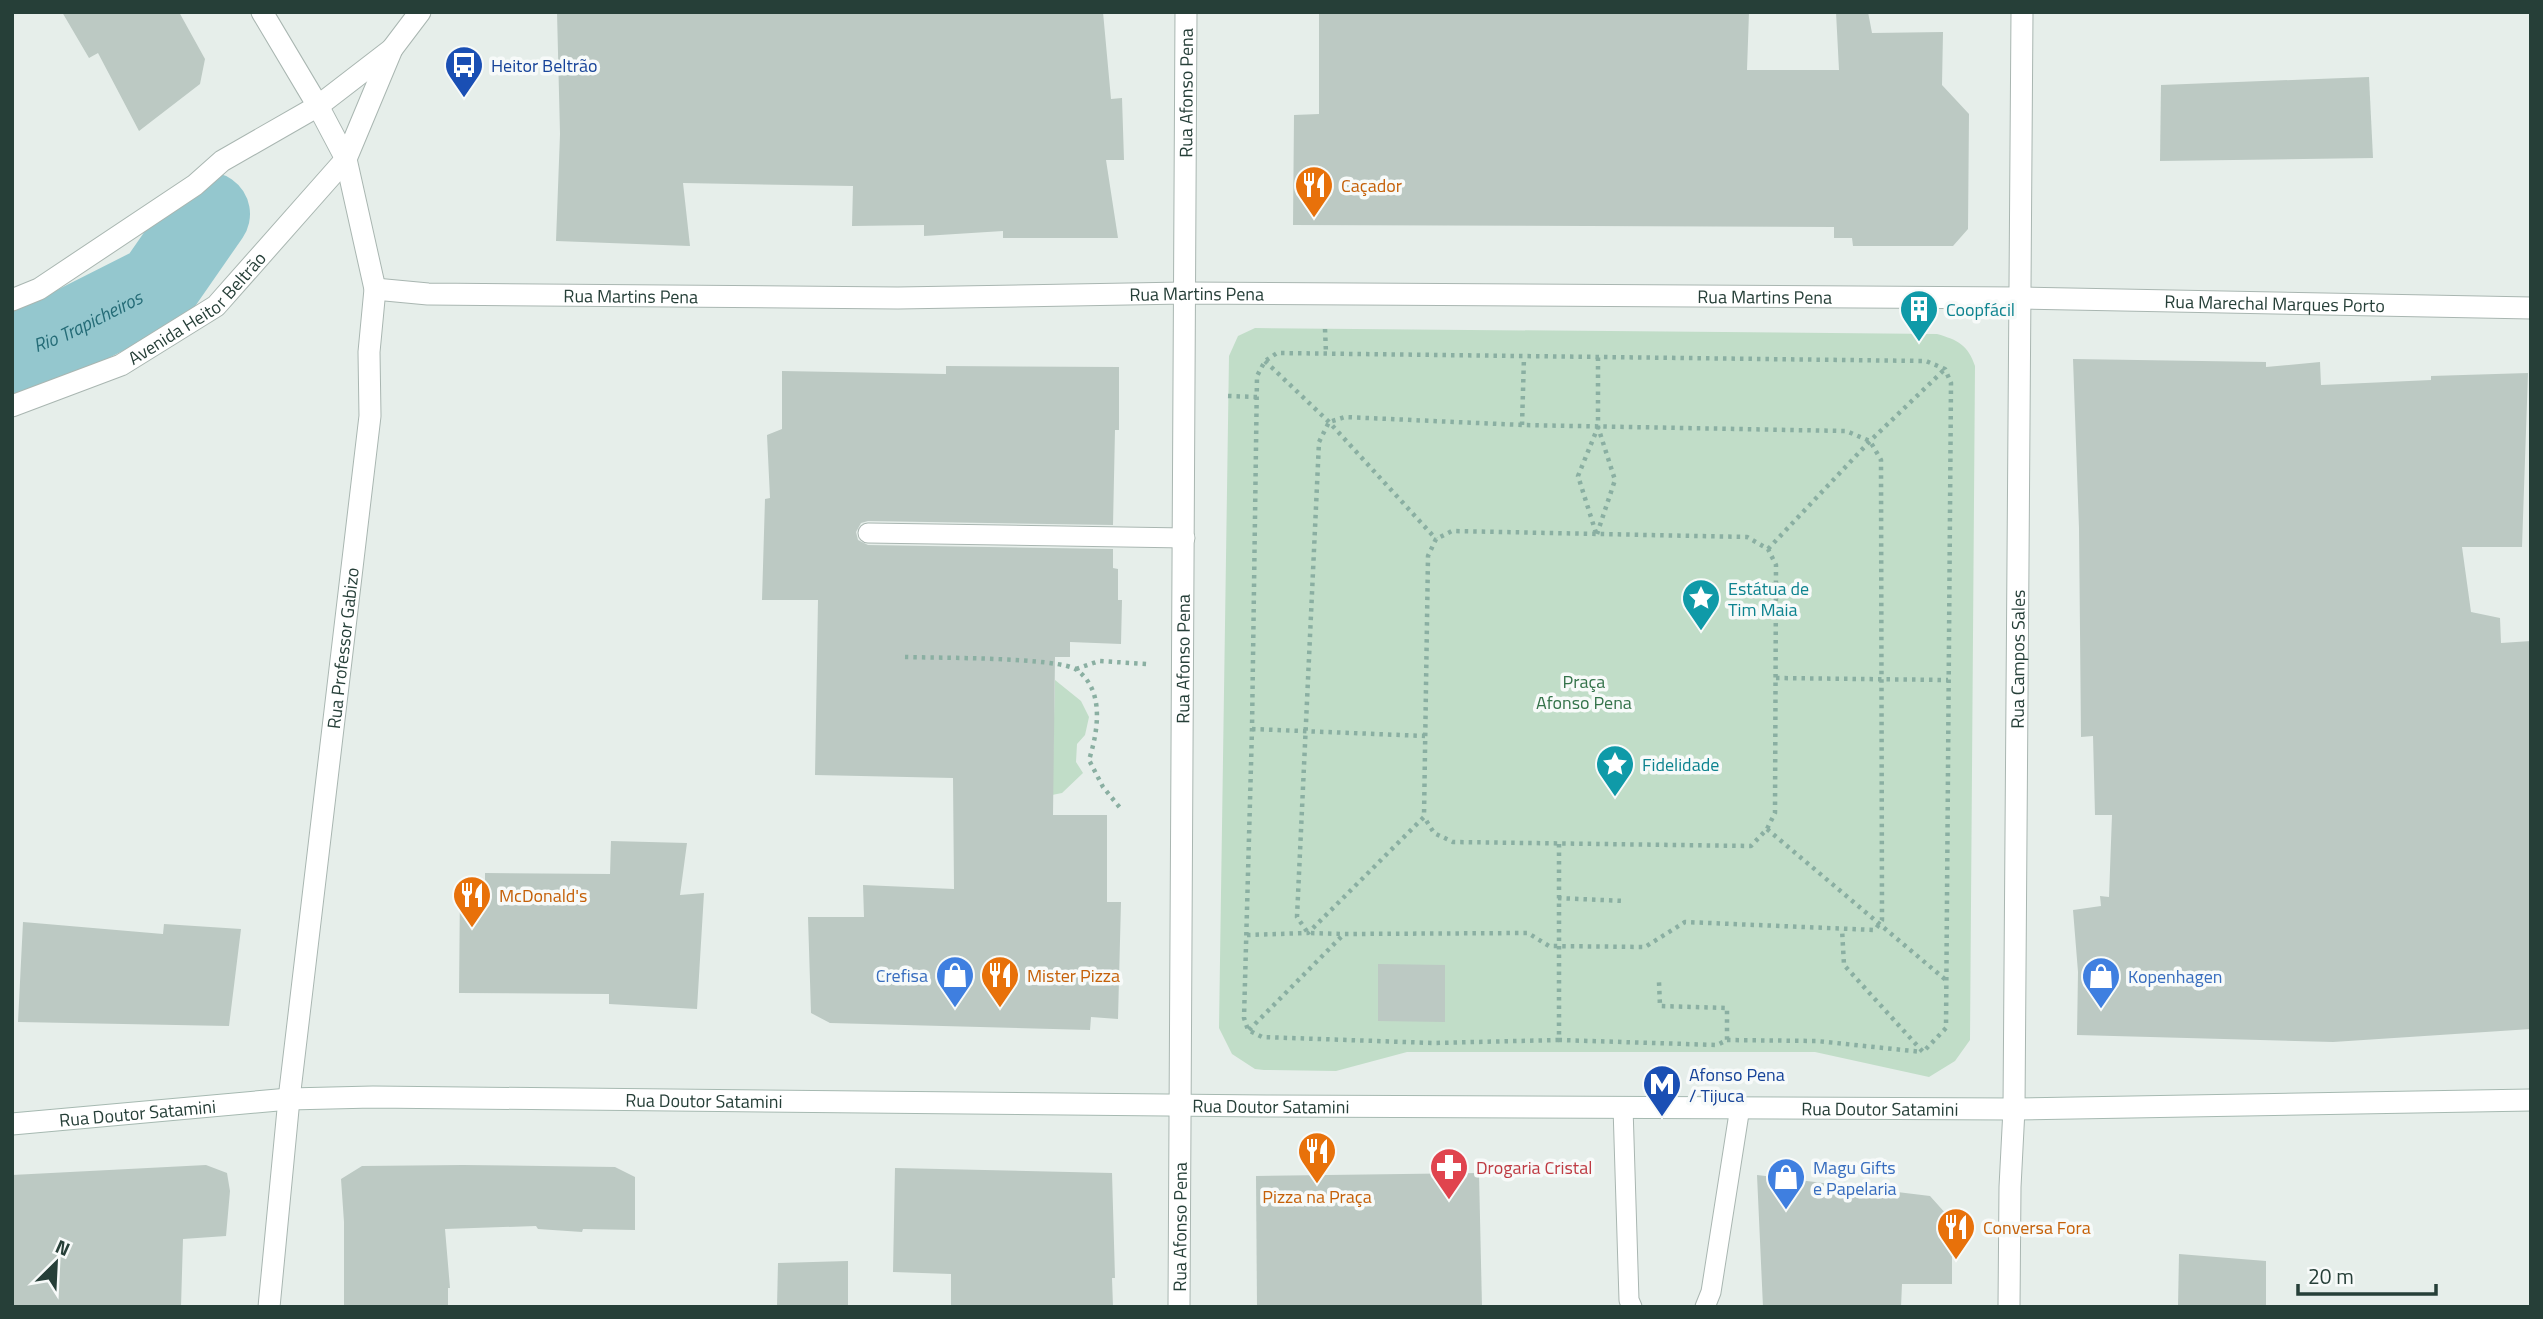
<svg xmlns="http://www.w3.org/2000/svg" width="2543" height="1319" font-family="'Titillium Web',sans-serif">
<rect width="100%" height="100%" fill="#e6eeea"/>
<!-- green -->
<g fill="#c1ddc8">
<path d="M1255 328 1937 334C1958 340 1968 345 1975 366L1970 1040 1955 1061 1929 1077 1815 1052H1407L1336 1071 1264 1070 1255 1069 1232 1054 1219 1028 1229 356 1238 336Z"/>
<path d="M1055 680 1081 701 1089 717 1085 735 1077 744 1076 762 1083 773 1062 793 1052 795Z"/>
</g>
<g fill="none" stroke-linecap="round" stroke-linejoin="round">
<!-- river -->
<path stroke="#94c7ce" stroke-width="84" id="s1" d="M12 353 63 334 158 286 208 214"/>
</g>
<!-- building -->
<g fill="#bcc9c3">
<path d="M62 12H179L205 59 200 84 139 131 98 53 89 58Z"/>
<path d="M557 12H1103L1111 99 1122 98 1124 160H1106L1118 238H1003V231L924 236V225L852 226 853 186 683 183 690 246 556 241 560 134Z"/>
<path d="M1319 12H1749L1747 70H1839L1836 12H1868L1872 33 1943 32 1942 85 1969 114 1968 229 1953 246H1853L1852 238H1834V227L1293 225 1294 115 1319 114Z"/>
<path d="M2369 77 2373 158 2160 161 2161 85Z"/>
<path d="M2073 359 2266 362V367L2320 362 2321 385 2431 380V376L2528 373 2522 547H2462L2471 612 2500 618 2501 643 2531 641V1029L2333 1042 2077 1035 2078 972 2073 910 2101 906 2100 896 2109 897 2112 815H2095L2093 736 2081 737 2079 528Z"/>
<path d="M946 366 1119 367V430H1115L1113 525 868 521 861 523 856 532 858 540 868 545 1113 549V568L1118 569V600H1122L1121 644 1070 642V657H1055L1053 815H1107V902H1121L1118 1019 1091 1017 1090 1030 830 1023 811 1013 808 917H864L863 885 954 889 953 778 815 775 818 600H762L765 499 770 498 767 435 782 429V371L946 374Z"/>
<path d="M611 841 687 843 680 895 704 893 697 1009 609 1004V994L459 993 460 889H485V873L610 874Z"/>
<path d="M23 922 163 934 164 924 241 929 229 1026 18 1022Z"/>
<path d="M1378 964 1445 965V1022L1378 1021Z"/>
<path d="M206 1165 227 1173 230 1191 226 1236 183 1239 181 1307H12V1175Z"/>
<path d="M463 1165 615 1167 635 1177V1230L583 1229 582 1232 538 1229 536 1226 445 1229 450 1288H448V1307H344V1222L341 1179 362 1166Z"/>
<path d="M895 1168 1112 1173 1115 1278H1112L1113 1307H951V1274L893 1272Z"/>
<path d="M1479 1173 1482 1307H1257L1256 1176Z"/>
<path d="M1757 1175 1930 1196 1947 1215 1952 1238V1284H1902L1901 1307H1763Z"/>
<path d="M2179 1254 2266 1261V1307H2178Z"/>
<path d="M848 1261V1307H777L778 1263Z"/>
</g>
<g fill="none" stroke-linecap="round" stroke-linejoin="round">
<defs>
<g id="service">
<path d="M868 533 1185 538"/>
<path d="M1623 1107 1629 1300 1632 1307"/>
<path d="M1705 1307 1711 1292 1740 1107"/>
</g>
<g id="minor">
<path id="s2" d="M375 289 428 294 898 298 1184 293 2019 298 2531 308"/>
<path id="s3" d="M269 1307 289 1099 370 416 369 352 375 289 346 159"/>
</g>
<g id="tertiary">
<path d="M262 12 318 106 346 159"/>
<path d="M12 300 39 289 195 185 222 161 318 106 392 49"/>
<path id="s4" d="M12 406 121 365 216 306 346 159 392 49 420 12"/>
<path id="s5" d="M1179 1307 1186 12"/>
<path id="s6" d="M2009 1307 2010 1187 2014 1109 2022 12"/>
</g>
<g id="secondary">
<path id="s7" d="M12 1124 289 1099 373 1097 1266 1106 2014 1109 2531 1100"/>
</g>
</defs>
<!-- service casing -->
<use href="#service" stroke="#a9b6b1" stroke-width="21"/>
<!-- minor casing -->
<use href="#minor" stroke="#a9b6b1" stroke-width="23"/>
<!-- tertiary casing -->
<use href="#tertiary" stroke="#a9b6b1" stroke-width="23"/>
<!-- secondary casing -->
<use href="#secondary" stroke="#a6b9b1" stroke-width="23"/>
<!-- path -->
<g stroke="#8aafa2" stroke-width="4.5" stroke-dasharray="3.5 5" stroke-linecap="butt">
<path d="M1325 329 1326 353"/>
<path d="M1265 361 1329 422 1436 539"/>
<path d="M1228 396 1257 397"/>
<path d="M1522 425 1524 357"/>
<path d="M1596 533 1578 476 1598 427"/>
<path d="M1597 534 1615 480 1598 427V357"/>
<path d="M1768 549 1870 441 1945 369"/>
<path d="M905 657C934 658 1060 657 1077 670 1105 691 1098 731 1089 760L1103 787 1121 809"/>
<path d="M1076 669 1099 661 1147 664"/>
<path d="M1776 678 1948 680"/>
<path d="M1252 729 1425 736"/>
<path d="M1767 829 1947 981"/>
<path d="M1559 844V1040L1717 1045 1727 1040V1008L1660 1006 1659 982"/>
<path d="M1558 898 1625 901"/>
<path d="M1247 935 1308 933 1424 817 1428 556 1436 539 1452 531 1747 537 1768 549 1776 565 1775 813 1767 829 1751 846 1453 842 1434 833 1424 817"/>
<path d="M1249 1030 1344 934 1528 933 1549 946 1645 947 1685 922 1875 930 1882 920 1881 460 1870 441 1846 431 1522 425 1345 417 1329 422 1319 442 1297 917 1308 933 1344 934"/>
<path d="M1559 1040 1433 1043 1262 1037 1248 1030 1244 1018 1252 729 1257 376 1265 361 1277 353 1926 361 1945 369 1951 383 1946 1028 1923 1052 1844 965 1842 929"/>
<path d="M1727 1040 1817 1041 1922 1052"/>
</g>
<!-- service -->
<use href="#service" stroke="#fff" stroke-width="19"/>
<!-- minor -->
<use href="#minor" stroke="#fff" stroke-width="21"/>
<!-- tertiary -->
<use href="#tertiary" stroke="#fff" stroke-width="21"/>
<!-- secondary -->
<use href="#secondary" stroke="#fff" stroke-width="21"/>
</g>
<!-- icons -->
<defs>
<symbol id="bus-pin" viewBox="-11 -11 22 30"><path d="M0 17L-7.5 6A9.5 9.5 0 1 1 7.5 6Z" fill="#1a4fb4" stroke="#f7faf9"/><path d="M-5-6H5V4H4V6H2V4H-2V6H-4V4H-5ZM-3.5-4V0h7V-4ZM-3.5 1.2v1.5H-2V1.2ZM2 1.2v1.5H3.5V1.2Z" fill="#fff"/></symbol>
<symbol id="restaurant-pin" viewBox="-11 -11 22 30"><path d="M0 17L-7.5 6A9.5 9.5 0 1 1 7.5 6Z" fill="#e8710a" stroke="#f7faf9"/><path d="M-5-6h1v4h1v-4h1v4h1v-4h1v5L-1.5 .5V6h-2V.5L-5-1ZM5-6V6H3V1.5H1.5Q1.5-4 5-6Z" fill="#fff"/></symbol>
<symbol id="building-pin" viewBox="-11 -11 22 30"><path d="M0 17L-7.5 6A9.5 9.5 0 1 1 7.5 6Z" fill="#0f9aa8" stroke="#f7faf9"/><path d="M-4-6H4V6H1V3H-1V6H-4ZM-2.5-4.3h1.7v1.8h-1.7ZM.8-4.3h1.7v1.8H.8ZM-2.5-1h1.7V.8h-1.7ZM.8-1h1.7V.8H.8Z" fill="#fff"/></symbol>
<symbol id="sight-pin" viewBox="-11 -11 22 30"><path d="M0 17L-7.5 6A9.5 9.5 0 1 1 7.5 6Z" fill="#0f9aa8" stroke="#f7faf9"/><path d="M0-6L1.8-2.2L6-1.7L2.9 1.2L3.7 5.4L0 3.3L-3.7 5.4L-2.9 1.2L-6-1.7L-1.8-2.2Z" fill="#fff"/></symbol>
<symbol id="shop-pin" viewBox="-11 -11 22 30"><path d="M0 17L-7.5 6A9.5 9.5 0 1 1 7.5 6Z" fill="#3f7fe0" stroke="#f7faf9"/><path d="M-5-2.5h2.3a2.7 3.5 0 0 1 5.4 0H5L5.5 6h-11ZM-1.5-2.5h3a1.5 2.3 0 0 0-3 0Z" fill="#fff"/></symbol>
<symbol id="metro-pin" viewBox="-11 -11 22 30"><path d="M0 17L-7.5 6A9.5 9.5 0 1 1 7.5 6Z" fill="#1a4fb4" stroke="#f7faf9"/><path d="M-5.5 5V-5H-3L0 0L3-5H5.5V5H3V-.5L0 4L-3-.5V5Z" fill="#fff"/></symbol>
<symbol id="pharmacy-pin" viewBox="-11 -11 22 30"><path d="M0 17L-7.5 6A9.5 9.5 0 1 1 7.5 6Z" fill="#e0444e" stroke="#f7faf9"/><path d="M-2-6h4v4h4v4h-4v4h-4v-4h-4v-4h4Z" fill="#fff"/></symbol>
</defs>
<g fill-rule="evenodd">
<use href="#bus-pin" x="442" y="43" width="44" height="60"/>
<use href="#restaurant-pin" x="1292" y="163" width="44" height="60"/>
<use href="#building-pin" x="1897" y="287" width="44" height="60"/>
<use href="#sight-pin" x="1679" y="576" width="44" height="60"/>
<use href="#sight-pin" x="1593" y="742" width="44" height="60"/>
<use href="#restaurant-pin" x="450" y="873" width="44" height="60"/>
<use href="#shop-pin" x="933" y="953" width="44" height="60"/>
<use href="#restaurant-pin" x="978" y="953" width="44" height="60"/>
<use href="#shop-pin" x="2079" y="954" width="44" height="60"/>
<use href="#metro-pin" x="1640" y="1062" width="44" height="60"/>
<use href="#restaurant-pin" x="1295" y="1129" width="44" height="60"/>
<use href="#pharmacy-pin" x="1427" y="1145" width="44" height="60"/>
<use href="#shop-pin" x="1764" y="1155" width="44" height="60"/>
<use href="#restaurant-pin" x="1934" y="1205" width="44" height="60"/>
</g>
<g text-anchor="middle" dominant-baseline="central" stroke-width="7" stroke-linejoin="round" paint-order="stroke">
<!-- transit labels -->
<g font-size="18" fill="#164399" stroke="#f7faf9" text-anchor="start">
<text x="491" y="65">Heitor Beltrão</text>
<text x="1689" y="1074">Afonso Pena<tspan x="1689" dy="21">/ Tijuca</tspan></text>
</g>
<!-- street labels -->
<g font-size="18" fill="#263f38" stroke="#f7faf9">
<text stroke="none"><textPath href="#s5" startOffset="1214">Rua Afonso Pena</textPath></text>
<text stroke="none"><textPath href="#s2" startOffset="822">Rua Martins Pena</textPath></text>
<text stroke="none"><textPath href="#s2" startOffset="256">Rua Martins Pena</textPath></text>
<text stroke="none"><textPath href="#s2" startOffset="1390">Rua Martins Pena</textPath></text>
<text stroke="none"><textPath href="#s2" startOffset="1900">Rua Marechal Marques Porto</textPath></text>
<text stroke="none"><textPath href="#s4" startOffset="212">Avenida Heitor Beltrão</textPath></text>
<text stroke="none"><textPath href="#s3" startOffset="663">Rua Professor Gabizo</textPath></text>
<text stroke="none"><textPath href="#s5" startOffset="648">Rua Afonso Pena</textPath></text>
<text stroke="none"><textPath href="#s6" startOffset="648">Rua Campos Sales</textPath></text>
<text stroke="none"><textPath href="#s7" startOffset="693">Rua Doutor Satamini</textPath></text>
<text stroke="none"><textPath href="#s7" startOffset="1260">Rua Doutor Satamini</textPath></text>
<text stroke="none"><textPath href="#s7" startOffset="1869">Rua Doutor Satamini</textPath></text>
<text stroke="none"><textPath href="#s7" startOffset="126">Rua Doutor Satamini</textPath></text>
<text stroke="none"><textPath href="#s5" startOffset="80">Rua Afonso Pena</textPath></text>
</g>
<!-- food labels -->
<g font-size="18" fill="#c56008" stroke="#f7faf9" text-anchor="start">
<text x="1341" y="185">Caçador</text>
<text x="499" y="895">McDonald's</text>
<text x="1027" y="975">Mister Pizza</text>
<text x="1317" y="1196" text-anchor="middle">Pizza na Praça</text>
<text x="1983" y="1227">Conversa Fora</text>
</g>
<!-- culture labels -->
<g font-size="18" fill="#0d838f" stroke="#f7faf9" text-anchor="start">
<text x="1946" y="309">Coopfácil</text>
<text x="1728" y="588">Estátua de<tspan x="1728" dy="21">Tim Maia</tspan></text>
<text x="1642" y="764">Fidelidade</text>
</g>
<!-- park labels -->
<g font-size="18" fill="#34734a" stroke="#f7faf9">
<text x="1584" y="681">Praça<tspan x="1584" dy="21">Afonso Pena</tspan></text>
</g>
<!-- shop labels -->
<g font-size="18" fill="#366cbe" stroke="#f7faf9" text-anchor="start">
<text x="928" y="975" text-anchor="end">Crefisa</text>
<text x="2128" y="976">Kopenhagen</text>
<text x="1813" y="1167">Magu Gifts<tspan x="1813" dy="21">e Papelaria</tspan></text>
</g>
<!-- health labels -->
<g font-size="18" fill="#be3a42" stroke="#f7faf9" text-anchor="start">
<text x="1476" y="1167">Drogaria Cristal</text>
</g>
<!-- water labels -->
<g font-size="19" font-style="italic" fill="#256c77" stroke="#f7faf9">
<text stroke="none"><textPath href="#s1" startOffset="82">Rio Trapicheiros</textPath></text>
</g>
</g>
<!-- border -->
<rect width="2543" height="1319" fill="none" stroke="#263f38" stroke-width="28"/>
<!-- north arrow -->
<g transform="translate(56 1263) rotate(24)" stroke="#f7faf9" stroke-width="5" paint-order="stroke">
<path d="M0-5L12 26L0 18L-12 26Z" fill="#263f38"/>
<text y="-10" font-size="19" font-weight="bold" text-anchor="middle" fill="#263f38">N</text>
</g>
<!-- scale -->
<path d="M2298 1284v10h138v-10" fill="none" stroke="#263f38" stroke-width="3.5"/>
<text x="2308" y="1284" font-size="21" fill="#263f38" stroke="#f7faf9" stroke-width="5" paint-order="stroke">20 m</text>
</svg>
